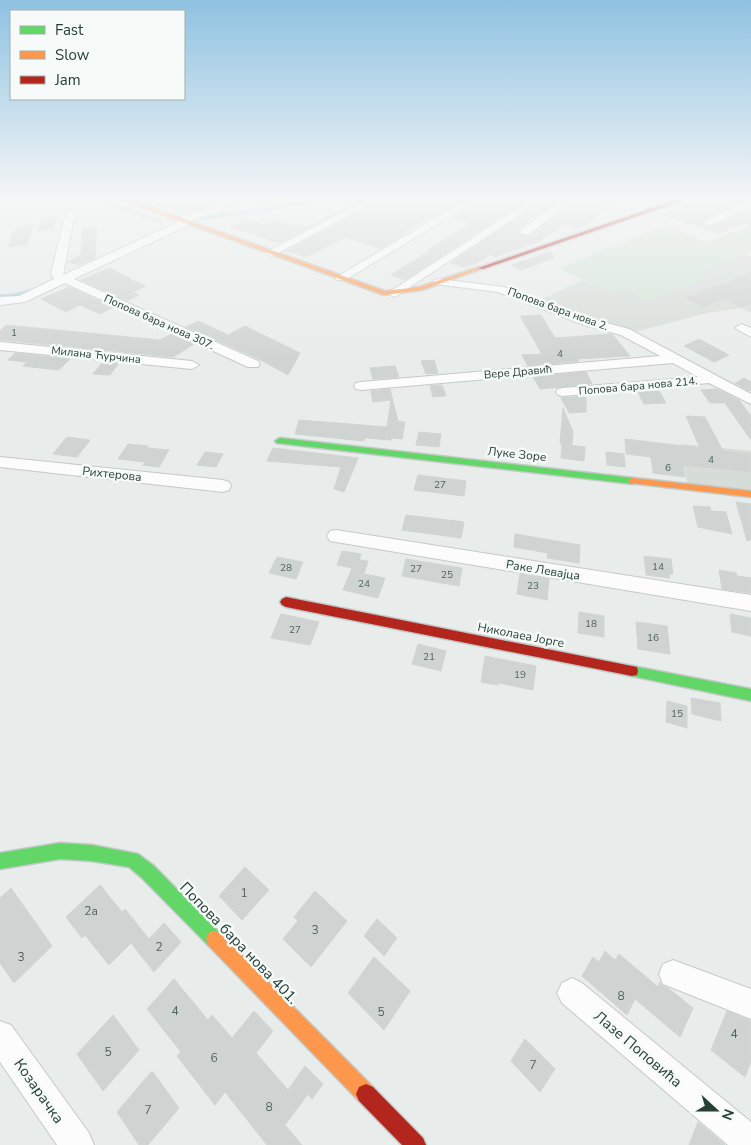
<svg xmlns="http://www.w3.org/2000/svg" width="751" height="1145" font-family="'Nunito Sans',sans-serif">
<rect width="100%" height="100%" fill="#e8ecea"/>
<!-- built -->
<g fill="#d6ddd9">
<path d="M744 254 751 257V313L740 308 707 313 631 333 579 316 540 300 583 280 611 293 626 289 708 279 694 274Z"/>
<path d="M681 444 751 451V491L687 484Z"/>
</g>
<!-- green -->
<path fill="#d2e4d5" d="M666 225 706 242 751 226V251L695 274 709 279 645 301 626 289 611 293 559 268Z"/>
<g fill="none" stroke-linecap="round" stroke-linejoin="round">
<!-- stream -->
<g stroke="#abd7d8" stroke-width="3">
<path d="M190 221 320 200"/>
<path d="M0 296 14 295 33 290"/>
</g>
</g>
<!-- building -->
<g fill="#cfd3d1" stroke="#d0d5d2">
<path d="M98 200H117L119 205 161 220 155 222 98 202Z"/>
<path d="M146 200H189L210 207 184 214Z"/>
<path d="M380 200H462L405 232 407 233 381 249 346 237 306 257 286 251Z"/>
<path d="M479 200H527L405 280 391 275 431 250H428L471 224 451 218Z"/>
<path d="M544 200H558L520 228V235H530L575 200 609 208 583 227 577 229 565 224 538 242 495 257 491 254 479 262 463 267 450 263Z"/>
<path d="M690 200H742L703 220 702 223 708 227 713 226 751 208V226L743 223 718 233 661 214 688 205Z"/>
<path d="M345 209 280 243 231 227 246 219 263 225 275 220 294 226 301 225 307 227Z"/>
<path d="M56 217 53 229 38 231 41 218Z"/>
<path d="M33 225 27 245 8 247 13 231H16L17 228Z"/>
<path d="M96 227 95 258 79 265 67 262 81 255 83 228Z"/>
<path d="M550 252 554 258 521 270 511 265Z"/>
<path d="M109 268 130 278 129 279 146 286 133 292 139 295 127 301 81 280Z"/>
<path d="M751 273V303L740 307 724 299 704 307 686 298Z"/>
<path d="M69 287 114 307 100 314 80 305 66 312 41 299Z"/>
<path d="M541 315 555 338 610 334 613 335 630 356 577 359 579 361 528 366 522 355 542 354 520 316Z"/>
<path d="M198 321 228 335 245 326 300 353 288 375 259 359 186 327Z"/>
<path d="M6 325 160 340 172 334 194 344 173 357 0 340V331Z"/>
<path d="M699 339 729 355 714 362 684 346Z"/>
<path d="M15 353 70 359 59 370 23 366 27 362 8 360Z"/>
<path d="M434 360 438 373 426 374 421 361Z"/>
<path d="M103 362 118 364 110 375 93 374Z"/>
<path d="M395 366 399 377 373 379 370 368Z"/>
<path d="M586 372 592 384 540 389 533 377Z"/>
<path d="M744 378 751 382V390L749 391 735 383Z"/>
<path d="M442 385 446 396 433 397 430 386Z"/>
<path d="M390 389 398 421 405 422 402 439 391 438V440L365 438 364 441 295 434 299 420 387 427 391 400 373 402 371 391Z"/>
<path d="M717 389 739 400 751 416V440L725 403H710L701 390Z"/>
<path d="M659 391 666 403 644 404 638 392Z"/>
<path d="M586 396V412L569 413 561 398Z"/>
<path d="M563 408 573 432 572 445 560 443Z"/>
<path d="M686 416 705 417 723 451 751 454V472L683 465 685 477 653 473 651 457 626 454 625 439 700 448Z"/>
<path d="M419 432 441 434 439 447 416 445Z"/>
<path d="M67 437 90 440 77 457 53 454Z"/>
<path d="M128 444 148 446 147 448 169 450 159 467 143 465 145 462 118 459Z"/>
<path d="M562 444 585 447 584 461 561 458Z"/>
<path d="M273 448 358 458 344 492 334 489 341 467 267 461Z"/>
<path d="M205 452 223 454 216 467 197 465Z"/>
<path d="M606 452 624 454 625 467 607 465Z"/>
<path d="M418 475 466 481 464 496 414 490Z"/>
<path d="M736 502 751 504V540L747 541Z"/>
<path d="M693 506 710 507 711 511 726 512 732 534 698 527Z"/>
<path d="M406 515 464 522 461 538 402 530Z"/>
<path d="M515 534 580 545 579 563 547 558 548 553 514 547Z"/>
<path d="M342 551 361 554 359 560 368 561 364 574 385 578 378 598 343 590 352 568 337 565Z"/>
<path d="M644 556 671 559 673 574H669L670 578 646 575Z"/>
<path d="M277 557 303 562 296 579 269 573Z"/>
<path d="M406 559 462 568 459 586 402 576Z"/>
<path d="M719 570 736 573 737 576 751 578V593L722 589Z"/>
<path d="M520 574 549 579 547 600 517 594Z"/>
<path d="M579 612 604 616V637L578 633Z"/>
<path d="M281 614 319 622 310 645 271 638Z"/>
<path d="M730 614 751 618V636L732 632Z"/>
<path d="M636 622 667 626 670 654 638 649Z"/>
<path d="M418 644 446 651 441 671 412 664Z"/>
<path d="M485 656 536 666 533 690 499 683 498 685 481 682Z"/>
<path d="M691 698 720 703 721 721 692 714Z"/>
<path d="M667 701 687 706V728L666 722Z"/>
<path d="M245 867 269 890 242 920 219 896Z"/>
<path d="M100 885 122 912 125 909 149 939 164 923 181 942 154 972 131 943 109 965 85 935 82 938 66 917Z"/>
<path d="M11 888 52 946 14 983 0 963V898Z"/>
<path d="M315 891 347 921 311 967 283 939 298 921 294 917Z"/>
<path d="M377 919 397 938 384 956 364 936Z"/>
<path d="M605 951 615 960 619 954 658 987 660 982 662 986 668 988 693 1008 680 1037 635 999 627 1015 582 976 593 957 599 962Z"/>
<path d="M374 957 410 991 384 1030 348 993Z"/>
<path d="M174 979 208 1020 212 1015 232 1038 254 1011 273 1031 256 1053 288 1090 305 1066 323 1084 312 1099 308 1094 285 1125 302 1145H267L225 1092 215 1105 177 1056 181 1052 147 1009Z"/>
<path d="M727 1011 751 1021V1061L745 1077 711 1050Z"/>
<path d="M113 1015 139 1050 103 1091 77 1054Z"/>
<path d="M525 1039 555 1069 540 1092 511 1061Z"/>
<path d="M152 1071 179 1108 148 1145H139L117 1112Z"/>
<path d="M698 1122 725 1145H689Z"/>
</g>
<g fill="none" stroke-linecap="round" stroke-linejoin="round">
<defs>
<g id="street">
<path d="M229 200H242L215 213 189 221V225L74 279 258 361 260 364 258 367H248L65 283 25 302 0 305V297L19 296 54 279 51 273 67 209H73L75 211 63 275 178 222 176 220 178 218 209 209Z"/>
<path d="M366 200H378L274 255 270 256 265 253Z"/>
<path d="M466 200H477L345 280H337L335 278Z"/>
<path d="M531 200H542L398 295 394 297 388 293Z"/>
<path d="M562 200H573L529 234H521V230Z"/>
<path d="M747 200H751V206L713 224 709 225 704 222Z"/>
<path d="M439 279 504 287 592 319 629 329 751 394V404L709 383 563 396 558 395 556 392 558 389 563 388 698 377 673 363 361 390 356 389 354 386 356 383 361 382 660 356 621 335 584 325 498 292 435 284 433 282 435 280Z"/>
<path d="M741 324 751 328V337L735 328Z"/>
<path d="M0 342 192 361 199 365 192 369 0 350Z"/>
<path d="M0 457 223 480 229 482 231 486 229 490 223 492 0 467Z"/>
<path d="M336 530 751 595V611L330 541 327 536 330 531Z"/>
<path d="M673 960 751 989V1019L663 984 659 974 663 964Z"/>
<path d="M572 978 582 983 751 1122V1145H728L562 1003 557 993 562 983Z"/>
<path d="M0 1021 11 1025 89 1133 94 1145H57L0 1062Z"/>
</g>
<g id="fast">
<path d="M280 438 633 478 638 481 633 484 277 443 275 441Z"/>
<path d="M632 666 751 689V701L632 676 627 675 626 671 627 667Z"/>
<path d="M60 843 92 845 138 854 154 866 220 933 222 939 220 945 214 947 208 945 142 878 129 867 92 861 60 859 0 869V853Z"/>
</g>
<g id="slow">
<path d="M122 200H131L385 291 419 287 479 267 484 268 422 290 384 295Z"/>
<path d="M633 478 751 491V497L630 483 628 481 630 479Z"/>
<path d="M214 931 220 933 373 1087 376 1094 373 1101 366 1104 359 1101 208 945 206 939 208 933Z"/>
</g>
<g id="jam">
<path d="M675 200H685L483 269 478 268Z"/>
<path d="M286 597 632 666 637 667 638 671 637 675 632 676 286 607 282 605 280 602 282 599Z"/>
<path d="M366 1084 373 1087 423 1138 426 1145H402L359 1101 356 1094 359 1087Z"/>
</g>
</defs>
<!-- street casing -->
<use href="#street" stroke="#c5c9c7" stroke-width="2"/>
<!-- fast casing -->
<use href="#fast" stroke="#c3c9c7" stroke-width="3"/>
<!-- slow casing -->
<use href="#slow" stroke="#c3c9c7" stroke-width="3"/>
<!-- jam casing -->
<use href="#jam" stroke="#c3c9c7" stroke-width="3"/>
<!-- street -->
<use href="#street" fill="#fcfcfc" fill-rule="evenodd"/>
<!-- fast -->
<use href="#fast" fill="#63d668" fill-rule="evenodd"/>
<!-- slow -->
<use href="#slow" fill="#ff974d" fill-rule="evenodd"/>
<!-- jam -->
<use href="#jam" fill="#b3261e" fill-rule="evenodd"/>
</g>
<!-- sky -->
<linearGradient id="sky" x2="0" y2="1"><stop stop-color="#8fc2e2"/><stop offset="0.55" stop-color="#f5f6f6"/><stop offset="1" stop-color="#f5f6f6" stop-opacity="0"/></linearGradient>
<rect width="751" height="361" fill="url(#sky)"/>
<g text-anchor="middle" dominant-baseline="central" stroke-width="5" stroke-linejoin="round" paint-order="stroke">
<!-- number labels -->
<g font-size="10" fill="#50655d">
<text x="14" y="333">1</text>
<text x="560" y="354">4</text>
<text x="711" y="460">4</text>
<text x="668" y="468">6</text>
<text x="440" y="485">27</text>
<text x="658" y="567">14</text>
<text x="286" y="568">28</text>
<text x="416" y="569">27</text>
<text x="447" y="575">25</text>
<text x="364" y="584">24</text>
<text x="533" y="586">23</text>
<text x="591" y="624">18</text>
<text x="295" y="630">27</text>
<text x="653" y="638">16</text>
<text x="429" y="657">21</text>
<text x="520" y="675">19</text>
<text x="677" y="714">15</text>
</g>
<!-- far-street labels -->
<g font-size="11" fill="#253f35" stroke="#f6faf8">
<text transform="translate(558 309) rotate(20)">Попова бара нова 2.</text>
<text transform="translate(159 322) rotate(24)">Попова бара нова 307.</text>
<text transform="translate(96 355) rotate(6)">Милана Ћурчина</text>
<text transform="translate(518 372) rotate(-5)">Вере Дравић</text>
<text transform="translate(638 386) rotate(-5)">Попова бара нова 214.</text>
</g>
<!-- street labels -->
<g font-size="12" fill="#253f35" stroke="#f6faf8">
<text transform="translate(517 454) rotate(6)">Луке Зоре</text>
<text transform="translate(112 474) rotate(6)">Рихтерова</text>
<text transform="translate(543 570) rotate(9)">Раке Левајца</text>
<text transform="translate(521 635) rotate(11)">Николаеа Јорге</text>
</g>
<!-- near-number labels -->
<g font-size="12" fill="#50655d">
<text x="244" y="893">1</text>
<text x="91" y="911">2a</text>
<text x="315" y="930">3</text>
<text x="159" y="947">2</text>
<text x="21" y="957">3</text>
<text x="621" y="996">8</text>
<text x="175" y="1011">4</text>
<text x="381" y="1012">5</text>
<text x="734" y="1034">4</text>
<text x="108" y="1052">5</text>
<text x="214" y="1058">6</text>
<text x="533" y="1065">7</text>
<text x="269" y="1107">8</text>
<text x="148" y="1110">7</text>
</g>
<!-- near-street labels -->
<g font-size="15" fill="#253f35" stroke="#f6faf8">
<text transform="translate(239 943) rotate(46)">Попова бара нова 401.</text>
<text transform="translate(638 1049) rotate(40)">Лазе Поповића</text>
<text transform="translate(39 1091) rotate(55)">Козарачка</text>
</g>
</g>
<!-- legend -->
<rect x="10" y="10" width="175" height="90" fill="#f6faf8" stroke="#a2afaa"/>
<rect x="20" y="26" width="25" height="8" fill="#63d668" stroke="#a2afaa"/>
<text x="55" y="35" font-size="15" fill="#253f35">Fast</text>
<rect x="20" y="51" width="25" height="8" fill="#ff974d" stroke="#a2afaa"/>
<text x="55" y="60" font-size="15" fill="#253f35">Slow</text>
<rect x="20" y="76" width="25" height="8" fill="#b3261e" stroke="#a2afaa"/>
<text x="55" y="85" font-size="15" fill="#253f35">Jam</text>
<!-- north arrow -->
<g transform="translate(716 1110) rotate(111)" stroke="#f6faf8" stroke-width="4" paint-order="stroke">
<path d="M0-4L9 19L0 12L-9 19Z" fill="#253f35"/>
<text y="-8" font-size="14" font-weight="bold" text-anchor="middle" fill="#253f35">N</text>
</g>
</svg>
